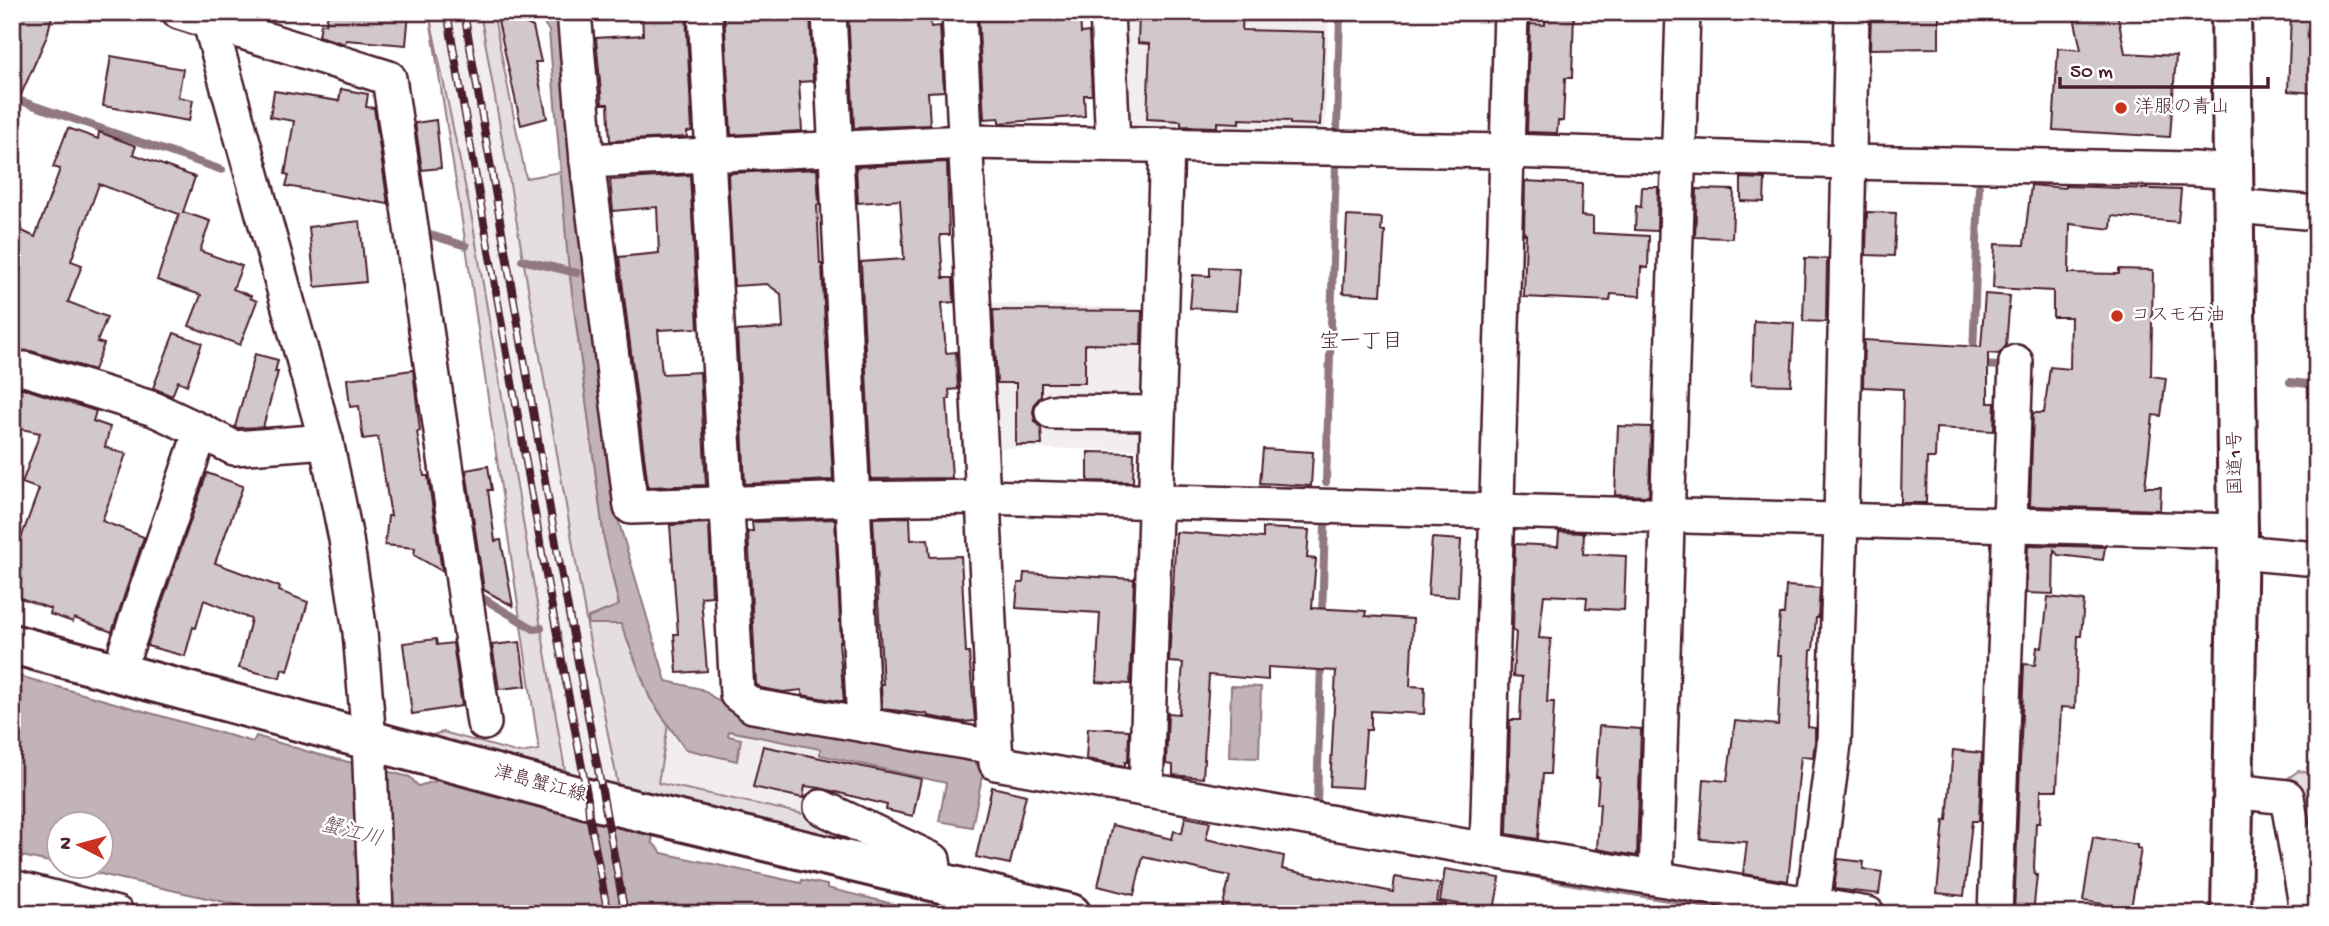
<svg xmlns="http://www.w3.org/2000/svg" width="2329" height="926" font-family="'Gochi Hand','Klee One',sans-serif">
<rect width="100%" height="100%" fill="#fff"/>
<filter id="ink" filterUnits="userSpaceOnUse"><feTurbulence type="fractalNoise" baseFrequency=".0143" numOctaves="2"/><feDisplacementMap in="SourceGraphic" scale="14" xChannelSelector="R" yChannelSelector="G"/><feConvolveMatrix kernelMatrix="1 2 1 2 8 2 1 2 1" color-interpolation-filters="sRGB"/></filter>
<g filter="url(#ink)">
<!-- built -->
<g fill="#f2eeef">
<path d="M431 12H480L589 637 620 795 567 782 472 219Z"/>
<path d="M1122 12H1329L1325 134 1137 130 1129 118Z"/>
<path d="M989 303 1152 309 1146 450 993 448Z"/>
<path d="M668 725 685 749 736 761 728 736 729 727 821 749 820 755 831 758 818 817 658 783Z"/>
</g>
<!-- green -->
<g fill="#e5dee0" stroke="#987e86" stroke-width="2">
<path d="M429 12 472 219 567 782 418 739 443 732 519 753 539 750 466 246Z"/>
<path d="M480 12H493L526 178 561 172 568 261 604 539 619 606 588 617V624H621L650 698 668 725 658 783 818 817 903 855 620 795 589 637Z"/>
<path d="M2298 771 2317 774V898L2283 782Z"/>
</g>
<!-- water -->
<g fill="#c1b3b6" stroke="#91787e" stroke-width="2">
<path d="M513 12H559L584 271 619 523 666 681 701 689 738 714 970 755 980 769 1289 821 1801 914H1743L1568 884 1287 829 982 777 972 827 939 821 946 783 820 755V749L729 731 728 736 741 739 737 761 685 749 650 698 621 624H589L588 618 619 605 604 539 568 261 549 31 543 22Z"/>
<path d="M12 674 253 742 256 736 316 754 410 777 418 786 439 780 537 802 653 834 652 842 662 853 801 883 802 880 827 885V888L935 914H278L69 867 102 866V824H60L59 864 12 854Z"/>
<path d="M1231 686 1261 687 1259 758 1229 757Z"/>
</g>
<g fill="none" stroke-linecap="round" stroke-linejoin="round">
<!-- stream -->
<g stroke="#91787e" stroke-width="8">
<path d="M12 98 222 170"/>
<path d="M1337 130 1340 12"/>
<path d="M421 232 466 246"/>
<path d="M522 260 577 273"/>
<path d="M1973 357 1979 187"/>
<path d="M1978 365 2003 366"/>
<path d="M2290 382 2317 385"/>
<path d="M1326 482 1336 166"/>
<path d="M476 594 534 629 541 628"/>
<path d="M1322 617 1325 524"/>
<path d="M2310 768 2317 769"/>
<path d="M1317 805 1321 661"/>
</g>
</g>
<!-- building -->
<g fill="#d2c7cb" stroke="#4a1f2b" stroke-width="2">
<path d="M12 12H53L47 36 12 115Z"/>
<path d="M328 12H409L406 45 346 40 345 44 319 36 321 24H326Z"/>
<path d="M496 12H504L533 27 541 62H535L547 118 521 125Z"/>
<path d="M642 12H686L692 131 687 132V137L610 141 608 104H602L596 38 643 35Z"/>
<path d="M724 12H752V15L810 12 813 81 799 82 802 131 731 135Z"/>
<path d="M848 12H930L931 27 940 26 944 91 928 92 930 125 854 128Z"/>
<path d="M978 12H1080L1081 33 1089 32 1092 95H1084L1085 116 999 123V118L984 119Z"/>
<path d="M1139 12H1243L1242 30 1324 32 1320 125 1290 124V121L1239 119V123L1217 122V127L1181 126V121L1147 119 1150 44 1138 43Z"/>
<path d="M1545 12H1574L1572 78H1565L1563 121H1558L1557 133 1527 132 1530 24 1545 25Z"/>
<path d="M1871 12H1939V48L1870 49Z"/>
<path d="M2073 12H2117L2125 53 2176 56 2170 137 2053 130 2058 48 2081 50Z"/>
<path d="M2291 14 2317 15 2315 93 2288 91Z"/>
<path d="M111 56 183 69 178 97 193 100 189 121 103 106Z"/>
<path d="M341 89 368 94 366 107 374 108 388 204 286 186 289 175 285 174 294 121 270 117 274 91 339 101Z"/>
<path d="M436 120 441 168 422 170 415 123Z"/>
<path d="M68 128 98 139 99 132 136 146 133 154 195 177 183 212 210 221 200 251 242 266 233 289 251 296 250 298 257 301 240 345 189 326 201 295 157 280 179 214 99 184 71 261 82 265 68 302 107 317 97 342 104 344 94 370 31 351 12 350V226L35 237 60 169 53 167Z"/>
<path d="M947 162 949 235H940L943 278H953L954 302 942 303 946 353 956 352 958 389 949 390 950 399H947L952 478 871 479 861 262 904 259 900 200 858 203 856 167Z"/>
<path d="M817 169 819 205H817L820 264H822L833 480 745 484 737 331 783 328 781 294 767 284 734 286 728 175 731 173Z"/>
<path d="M690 175 698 328 658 330 662 374 700 372 706 485 648 487 619 257 659 253 657 207 613 211 610 180Z"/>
<path d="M1741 178 1765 179 1764 202 1741 201Z"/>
<path d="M1525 181 1582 184 1581 216 1593 217V233L1649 236 1648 268 1641 267 1640 296 1611 294 1610 301 1524 297 1526 234H1524Z"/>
<path d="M2031 185 2065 188V186L2181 190 2178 222 2112 216 2111 229 2070 224 2069 273 2119 274V269L2153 270 2151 376 2166 378 2161 416 2153 415 2145 487H2161L2160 510 2030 506 2033 413H2044L2050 367 2070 369 2071 317H2053V291L1993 288 1995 244 2024 245Z"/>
<path d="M1642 187H1658L1657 231 1635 230 1636 206 1641 207Z"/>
<path d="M1697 189 1734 190 1732 238 1695 237Z"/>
<path d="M1867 212 1896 213 1894 256 1866 255Z"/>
<path d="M1347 216 1382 218 1381 231H1385L1381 295 1343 293Z"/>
<path d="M360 221 366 282 315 287 309 227Z"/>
<path d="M1805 258 1827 259 1826 322 1803 321Z"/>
<path d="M1210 267 1239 269 1236 311 1190 308 1193 275 1210 276Z"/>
<path d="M1985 294 2010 296 2006 346 1999 354 1988 353V403H1995L1994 431 1936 428 1935 458H1927L1926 503H1901L1903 389 1863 387 1864 340 1981 347Z"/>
<path d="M993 310 1142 311 1141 345 1085 344V383H1041V396L1035 403 1033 412 1035 421 1041 428 1042 445H1016V383H997Z"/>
<path d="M1754 321 1794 323 1791 385 1752 384Z"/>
<path d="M174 333 202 343 187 385 178 381 172 396 153 388Z"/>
<path d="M255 354 278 360 275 372H278L263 427 238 428 235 427Z"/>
<path d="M413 370 420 431 417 432 424 476H428L442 571 414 555 415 548 385 545 388 516H391L378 437 363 439 359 406 350 407 347 379Z"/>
<path d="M12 388H22L96 411 93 421 110 427 105 447 126 454 102 521 144 537 112 632 74 618 73 622 50 614 51 609 12 595V541L19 544 39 489 22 483 40 433 12 427Z"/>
<path d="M1618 426 1651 427 1649 496 1615 495Z"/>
<path d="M1263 449 1313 452 1311 486 1260 483Z"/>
<path d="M1088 452 1134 453 1133 482 1088 481Z"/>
<path d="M488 466 492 490H488L495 541 501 540 513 606 484 590 466 470Z"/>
<path d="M207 473 243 486 215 563 280 587 279 591 308 602 288 671 282 669 280 678 239 668 251 619 204 600 196 628 193 627 185 656 147 646Z"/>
<path d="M910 517 911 540 928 539 930 557 961 556 966 653H969L975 721 962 722 928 716 927 714 882 709 881 684H883L873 518Z"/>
<path d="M835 519 841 642H839L844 702 802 695V690L783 692 761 688 756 684 748 531H753L752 522Z"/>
<path d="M709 523 712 596 701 597 707 671 677 673 674 634H678L670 525Z"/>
<path d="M1263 528 1309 530 1307 558 1316 559 1312 608 1366 611 1365 616 1413 619 1410 686 1425 687 1424 714 1371 711V730H1366L1362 788 1330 786 1336 671 1268 667V680L1209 675 1203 778 1173 775V765L1166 764 1168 713 1179 714 1183 663 1169 662 1176 532 1263 538Z"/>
<path d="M1559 532 1584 533 1583 554 1626 556 1624 610 1586 608 1587 597 1544 595 1539 638 1551 639 1547 702H1554L1553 723 1550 774H1543L1538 839 1507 834 1510 720H1520L1522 677 1513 676 1516 632 1513 631 1515 544 1558 546Z"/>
<path d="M1432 538 1461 540 1458 597 1428 595Z"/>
<path d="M2028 545 2105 547 2103 560 2058 555 2054 550 2053 594 2026 593Z"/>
<path d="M1024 573 1134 579 1130 684 1096 682 1100 613 1016 608 1018 583H1023Z"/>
<path d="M1786 586 1820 588 1818 618H1816L1813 650H1811L1808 727 1815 728V742L1813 757 1801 756 1788 881 1743 874 1747 842 1700 839 1704 779 1727 781 1735 721 1778 725 1781 656H1777L1780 614H1784Z"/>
<path d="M2048 597 2084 601 2081 636H2078L2075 708 2061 707 2057 790H2041L2040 823H2036L2034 867 2035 875H2037L2033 914H2014L2024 664 2035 665 2037 647 2042 648Z"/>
<path d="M436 639 437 645 453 643 462 706 412 714 403 643Z"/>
<path d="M520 642 526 686 499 689 492 645Z"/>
<path d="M1599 726 1641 729 1637 856 1597 849 1600 804H1597L1599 777H1596Z"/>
<path d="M1088 728 1129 730 1128 762H1125V766L1086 759Z"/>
<path d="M763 746 921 779 913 816 886 810 887 805 820 788 805 786 803 798 753 787Z"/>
<path d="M1953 750 1982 753 1979 821H1972L1964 896 1937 893 1944 820H1947Z"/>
<path d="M992 787 1026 795 1010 864 976 857Z"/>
<path d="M1185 817 1210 822 1206 839 1284 856 1282 869 1393 892 1395 877 1440 884 1437 902 1446 904 1445 914H1224L1225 910 1222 909 1230 876 1143 857 1134 895 1098 886 1112 825 1172 839 1174 831 1182 833Z"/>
<path d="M2093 837 2137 845V848L2141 849 2130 914 2103 911 2104 904 2083 901Z"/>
<path d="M1838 859 1864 862 1863 869 1882 872 1879 894 1834 889Z"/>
<path d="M1445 869 1500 878 1494 910 1440 901Z"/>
</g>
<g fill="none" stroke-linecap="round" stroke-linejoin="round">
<defs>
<g id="minor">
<path d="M179 12 389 78 484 723"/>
<path d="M207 12 326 441 346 539 360 632 369 740 376 914"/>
<path d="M574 12 587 161 631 507 853 499 981 497 2238 531"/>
<path d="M705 12 713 155"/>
<path d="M829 12 864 725"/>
<path d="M959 12 996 763 1487 850 1868 914"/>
<path d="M1107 12 1113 144"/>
<path d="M708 155 737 694 753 706 994 747"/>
<path d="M587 161 966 142 1507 151 1848 162 2193 169 2234 172"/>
<path d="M2234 206 2317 213"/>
<path d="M12 369H25L154 409 201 431 126 649"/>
<path d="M1052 412 1158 413"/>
<path d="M201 431 234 448 326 441"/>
<path d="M2238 552 2317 559"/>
<path d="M1146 790 1167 145"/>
<path d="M2233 791 2287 797 2305 899V914"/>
<path d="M821 807 933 860 936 882"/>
<path d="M1487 850 1511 12"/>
<path d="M1656 878 1683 12"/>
<path d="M12 887 117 914"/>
<path d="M1813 904 1834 744 1841 520 1852 12"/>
<path d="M1995 914 2016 362"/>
</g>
<path id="major" d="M12 644 588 799 1071 914"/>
<path id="highway" d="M2231 12 2238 531 2231 914"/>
</defs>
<!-- minor casing -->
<use href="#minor" stroke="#4a1f2b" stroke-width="38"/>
<!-- major casing -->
<use href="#major" stroke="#4a1f2b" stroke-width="44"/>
<!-- highway casing -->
<use href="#highway" stroke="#4a1f2b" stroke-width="44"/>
<!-- minor -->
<use href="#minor" stroke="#fff" stroke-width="33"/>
<!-- major -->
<use href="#major" stroke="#fff" stroke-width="38"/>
<!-- highway -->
<use href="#highway" stroke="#fff" stroke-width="38"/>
<defs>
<g id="rail">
<path d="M447 12 545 570 588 799 589 815 608 914"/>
<path d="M464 12 558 555 625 914"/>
</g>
</defs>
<!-- rail casing -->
<use href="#rail" stroke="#4a1f2b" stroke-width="8"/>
<!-- rail -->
<use href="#rail" stroke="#fff" stroke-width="5" stroke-dasharray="16" stroke-linecap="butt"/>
</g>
</g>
<!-- markers -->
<g fill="#c8321e" stroke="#fff" stroke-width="2.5">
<circle cx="2121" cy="108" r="7"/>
<circle cx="2117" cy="316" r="7"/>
</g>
<g text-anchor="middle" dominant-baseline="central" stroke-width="5" stroke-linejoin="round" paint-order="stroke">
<!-- poi labels -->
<g font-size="19" fill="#4a1f2b" stroke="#fff" text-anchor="start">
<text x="2135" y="108">洋服の青山</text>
<text x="2131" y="316">コスモ石油</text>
</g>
<!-- street labels -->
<g font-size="19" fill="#4a1f2b" stroke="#fff">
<text transform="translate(2237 463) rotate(-91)">国道1号</text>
<text transform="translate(540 785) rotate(15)">津島蟹江線</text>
</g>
<!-- neighbourhood labels -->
<g font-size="21" fill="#4a1f2b" stroke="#fff">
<text x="1361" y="343">宝一丁目</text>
</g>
<!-- water labels -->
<g font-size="21" font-style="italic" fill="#74535c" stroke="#fff">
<text transform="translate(351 834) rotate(15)">蟹江川</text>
</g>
</g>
<!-- margin -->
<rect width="2329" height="926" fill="none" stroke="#fff" stroke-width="42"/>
<rect x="21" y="21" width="2287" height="884" fill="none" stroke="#4a1f2b" stroke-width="2.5" filter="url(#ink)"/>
<!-- north arrow -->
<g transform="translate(80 845) rotate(276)"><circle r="33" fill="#ffffff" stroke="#b7a5aa" stroke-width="2"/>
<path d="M0-5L12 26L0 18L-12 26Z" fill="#c8321e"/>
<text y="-10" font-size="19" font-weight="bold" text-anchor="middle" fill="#4a1f2b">N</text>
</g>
<!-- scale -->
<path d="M2060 77v10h208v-10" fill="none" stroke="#4a1f2b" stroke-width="3.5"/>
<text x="2070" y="77" font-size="21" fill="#4a1f2b" stroke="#ffffff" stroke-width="5" paint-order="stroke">50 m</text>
</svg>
